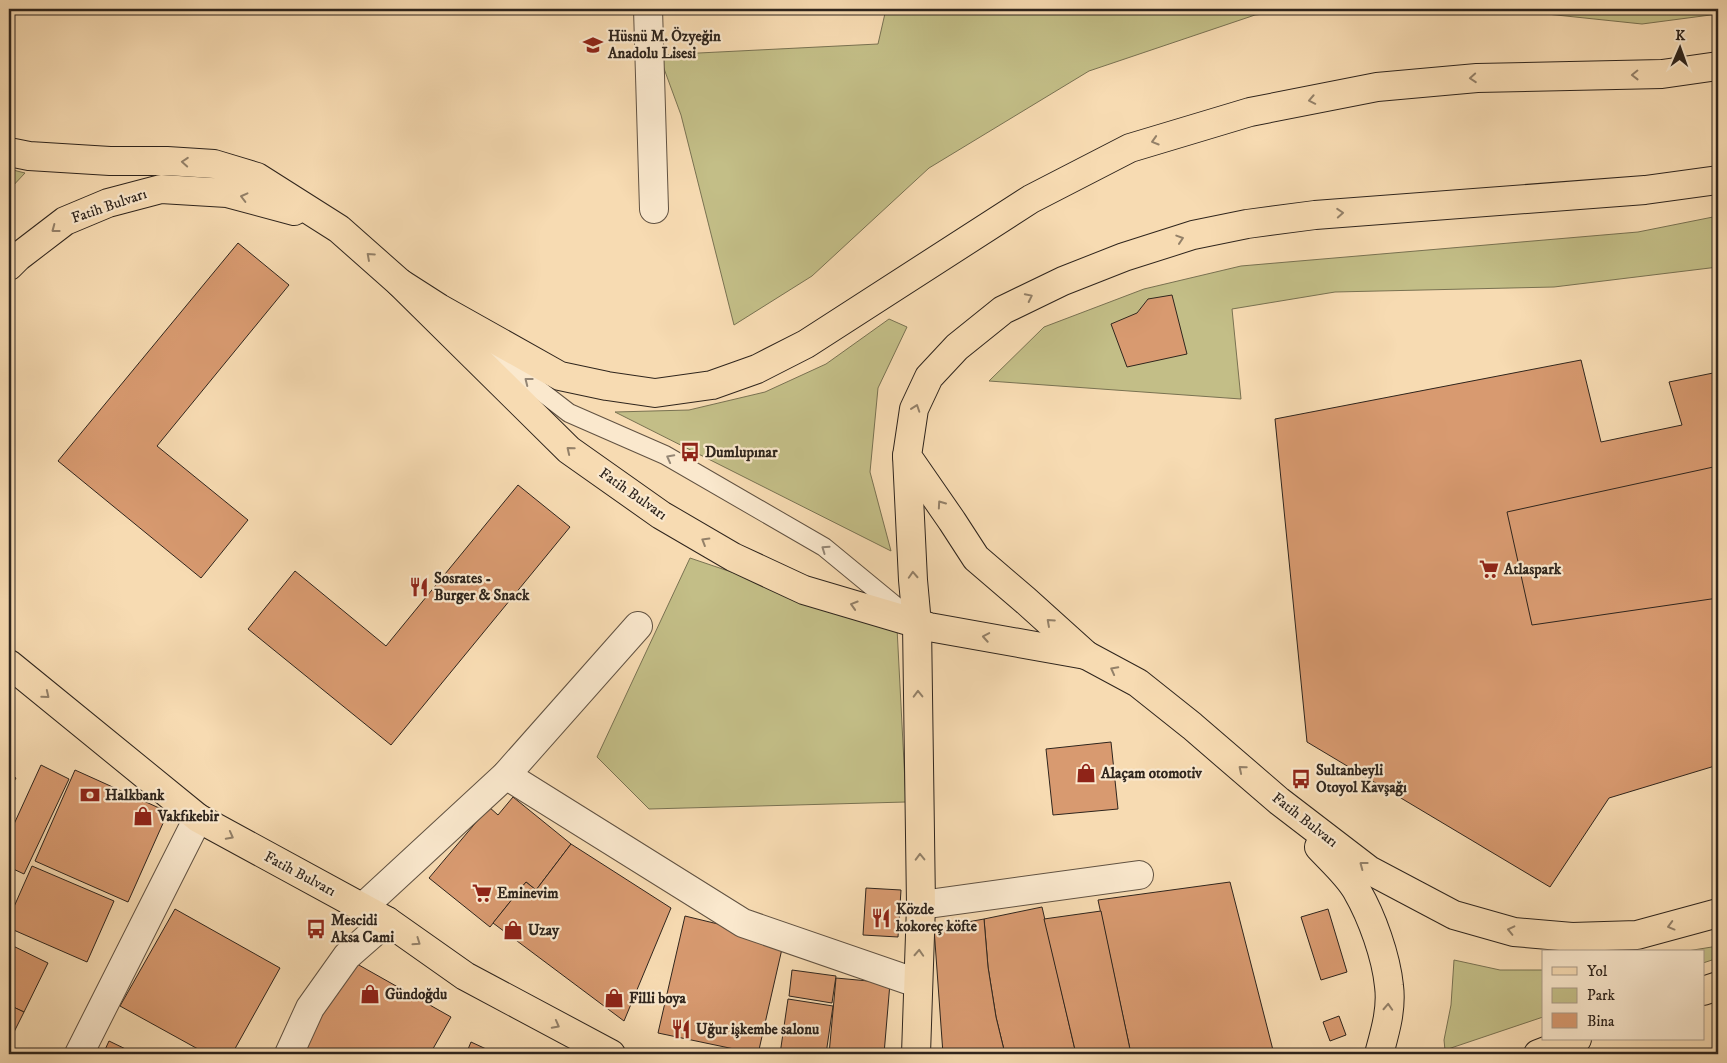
<svg xmlns="http://www.w3.org/2000/svg" width="1727" height="1063" font-family="'IM FELL DW Pica',serif">
<rect width="100%" height="100%" fill="#f7dbb2"/>
<filter id="stains"><feTurbulence type="fractalNoise" baseFrequency=".004" numOctaves="4"/><feColorMatrix values="0 0 0 0 .2 0 0 0 0 .09 0 0 0 0 .02 0 0 0 .5 -.17"/></filter>
<radialGradient id="worn" r=".72"><stop offset=".6" stop-color="#630" stop-opacity="0"/><stop offset="1" stop-color="#630" stop-opacity=".3"/></radialGradient>
<!-- green -->
<g fill="#c3be87" stroke="#797252">
<path d="M886 9H1313L1255 15 1089 71 929 168 812 276 734 325 681 115 659 55 878 44Z"/>
<path d="M1499 9H1718V14L1642 24Z"/>
<path d="M9 169 25 173 9 190Z"/>
<path d="M1718 216V267L1554 287 1335 292 1232 309 1241 399 989 381 1044 327 1144 289 1241 266 1638 232Z"/>
<path d="M889 319 907 327 878 388 870 472 891 551 615 412 689 410 765 392 826 364Z"/>
<path d="M690 558 897 628 906 802 649 809 597 757Z"/>
<path d="M1718 946V958L1703 963V952H1681Z"/>
<path d="M1454 960 1500 970H1543V1017L1445 1050 1444 1040 1451 1005Z"/>
</g>
<!-- building -->
<g fill="#d89a70" stroke="#2f251d">
<path d="M238 243 289 285 157 446 248 520 201 578 58 461Z"/>
<path d="M1172 295 1187 354 1127 367 1111 324 1137 313 1148 299Z"/>
<path d="M1581 360 1601 442 1682 425 1669 382 1718 372V765L1609 798 1550 887 1307 742 1275 419Z"/>
<path d="M1718 466V598L1532 625 1507 512Z"/>
<path d="M518 485 570 527 391 745 248 629 295 571 386 646Z"/>
<path d="M1111 742 1118 809 1053 815 1046 749Z"/>
<path d="M41 765 69 779 24 874 9 867V835Z"/>
<path d="M75 770 168 812 128 902 35 861Z"/>
<path d="M9 774 16 778 9 790Z"/>
<path d="M513 797 571 844 536 890 526 882 490 927 429 878 489 807 498 815Z"/>
<path d="M571 844 671 908 624 1021 493 923 526 882 536 890Z"/>
<path d="M32 866 114 901 87 962 9 928V918Z"/>
<path d="M1230 882 1274 1054H1131L1098 900Z"/>
<path d="M866 888 901 890 898 937 863 935Z"/>
<path d="M1042 907 1076 1054H1005L996 1017 988 967 984 919Z"/>
<path d="M175 909 280 968 232 1054H207L120 1006Z"/>
<path d="M1328 909 1347 972 1321 980 1301 917Z"/>
<path d="M1101 911 1131 1054H1076L1044 919Z"/>
<path d="M685 916 784 940 758 1054 658 1033Z"/>
<path d="M984 919 988 967 996 1017 1005 1054H943L934 928Z"/>
<path d="M9 944 48 963 24 1012 9 1005Z"/>
<path d="M350 960 451 1017 430 1054H297Z"/>
<path d="M792 970 836 976 832 1003 789 996Z"/>
<path d="M836 978 890 983 884 1054H829Z"/>
<path d="M788 999 833 1006 826 1054H780Z"/>
<path d="M9 1005 24 1012 9 1042Z"/>
<path d="M1339 1016 1346 1035 1330 1041 1323 1022Z"/>
<path d="M109 1041 136 1054H103Z"/>
<path d="M471 1042 497 1054H466Z"/>
</g>
<g fill="none" stroke-linecap="round" stroke-linejoin="round">
<defs>
<path id="lane" d="M472 338 569 413 665 455 824 547 909 617"/>
<g id="street">
<path d="M648 9 654 209"/>
<path d="M506 775 743 923 917 983"/>
<path d="M921 905 1139 875"/>
<path d="M362 908 506 775 638 626"/>
<path d="M79 1054 198 818"/>
<path d="M289 1054 310 1008 347 956 387 921"/>
</g>
<g id="primary">
<path d="M9 152 29 156 110 161H167L214 164 257 177 339 229 400 283 569 450 661 515 733 557 804 590 929 627 1086 655 1138 683 1192 726 1279 801 1369 870 1454 915 1514 932 1572 937 1637 935 1718 913"/>
<path d="M9 266 18 257 65 221 108 203 161 189 227 193 294 211"/>
<path d="M907 456 913 580 917 624 921 905 916 1054"/>
<path d="M9 664 198 818 387 921 465 976 611 1054"/>
<path d="M1319 847C1331 860 1349 876 1357 891 1372 917 1386 956 1389 986 1392 1009 1385 1032 1379 1054"/>
<path d="M1703 991 1718 986"/>
<path d="M1538 1054 1577 1039"/>
</g>
<g id="highway">
<path d="M400 283 439 308 560 376 607 386 655 393 712 385 757 369 806 344 1031 199 1130 148 1250 112 1377 87 1477 78 1662 74 1718 66"/>
<path d="M1086 655 1025 600 976 558 952 521 907 456 914 409 929 377 957 347 1003 310 1063 281 1124 257 1193 235 1247 224 1315 215 1645 190 1718 180"/>
</g>
</defs>
<!-- lane casing -->
<use href="#lane" stroke="#615242" stroke-width="20"/>
<!-- street casing -->
<use href="#street" stroke="#615242" stroke-width="30"/>
<!-- primary casing -->
<use href="#primary" stroke="#2f251d" stroke-width="30"/>
<!-- highway casing -->
<use href="#highway" stroke="#2f251d" stroke-width="30"/>
<!-- lane -->
<use href="#lane" stroke="#fae8cd" stroke-width="18"/>
<!-- street -->
<use href="#street" stroke="#fae8cd" stroke-width="28"/>
<!-- primary -->
<use href="#primary" stroke="#f7dbb2" stroke-width="28"/>
<!-- highway -->
<use href="#highway" stroke="#f7dbb2" stroke-width="28"/>
</g>
<!-- one-way arrows -->
<defs><path id="oneway-chevron" d="M-2-3.5L2.5 0L-2 3.5" fill="none" stroke-width="1.6" stroke-linecap="round" stroke-linejoin="round" transform="scale(1.25)"/></defs>
<g stroke="#938068">
<use href="#oneway-chevron" transform="translate(1635 75) rotate(179)"/>
<use href="#oneway-chevron" transform="translate(1473 78) rotate(176)"/>
<use href="#oneway-chevron" transform="translate(1312 100) rotate(169)"/>
<use href="#oneway-chevron" transform="translate(1155 141) rotate(163)"/>
<use href="#oneway-chevron" transform="translate(185 162) rotate(-176)"/>
<use href="#oneway-chevron" transform="translate(244 197) rotate(-166)"/>
<use href="#oneway-chevron" transform="translate(1340 213) rotate(-4)"/>
<use href="#oneway-chevron" transform="translate(55 229) rotate(143)"/>
<use href="#oneway-chevron" transform="translate(1180 239) rotate(-18)"/>
<use href="#oneway-chevron" transform="translate(370 256) rotate(-138)"/>
<use href="#oneway-chevron" transform="translate(1029 297) rotate(-26)"/>
<use href="#oneway-chevron" transform="translate(916 408) rotate(-71)"/>
<use href="#oneway-chevron" transform="translate(570 450) rotate(-141)"/>
<use href="#oneway-chevron" transform="translate(941 504) rotate(-125)"/>
<use href="#oneway-chevron" transform="translate(705 541) rotate(-149)"/>
<use href="#oneway-chevron" transform="translate(913 575) rotate(-93)"/>
<use href="#oneway-chevron" transform="translate(854 605) rotate(-163)"/>
<use href="#oneway-chevron" transform="translate(1050 622) rotate(-138)"/>
<use href="#oneway-chevron" transform="translate(986 637) rotate(-170)"/>
<use href="#oneway-chevron" transform="translate(1114 670) rotate(-152)"/>
<use href="#oneway-chevron" transform="translate(918 694) rotate(-91)"/>
<use href="#oneway-chevron" transform="translate(46 695) rotate(39)"/>
<use href="#oneway-chevron" transform="translate(1242 769) rotate(-140)"/>
<use href="#oneway-chevron" transform="translate(230 836) rotate(28)"/>
<use href="#oneway-chevron" transform="translate(920 857) rotate(-91)"/>
<use href="#oneway-chevron" transform="translate(1363 865) rotate(-143)"/>
<use href="#oneway-chevron" transform="translate(1671 926) rotate(165)"/>
<use href="#oneway-chevron" transform="translate(1511 930) rotate(-167)"/>
<use href="#oneway-chevron" transform="translate(417 942) rotate(35)"/>
<use href="#oneway-chevron" transform="translate(919 953) rotate(-87)"/>
<use href="#oneway-chevron" transform="translate(1388 1007) rotate(-87)"/>
<use href="#oneway-chevron" transform="translate(556 1025) rotate(28)"/>
</g>
<g stroke="#948675">
<use href="#oneway-chevron" transform="translate(528 381) rotate(-142)"/>
<use href="#oneway-chevron" transform="translate(670 458) rotate(-152)"/>
<use href="#oneway-chevron" transform="translate(825 549) rotate(-145)"/>
</g>
<!-- icons -->
<defs>
<symbol id="school-bare" viewBox="-9 -9 18 18"><path d="M0-5L7-2L0 1L-7-2ZM-4 1L0 2.5L4 1V4Q0 6-4 4Z" fill="#8f2418" stroke="#fae8cd" stroke-width="2.5" paint-order="stroke"/></symbol>
<symbol id="bus-bare" viewBox="-9 -9 18 18"><path d="M-5-6H5V4H4V6H2V4H-2V6H-4V4H-5ZM-3.5-4V0h7V-4ZM-3.5 1.2v1.5H-2V1.2ZM2 1.2v1.5H3.5V1.2Z" fill="#8f2418" stroke="#fae8cd" stroke-width="2.5" paint-order="stroke"/></symbol>
<symbol id="supermarket-bare" viewBox="-9 -9 18 18"><path d="M-6-5.5h2.5l.6 2H6L4.5 2H-2.5L-4.4-4H-6ZM-1.5 3.2a1.3 1.3 0 1 0 .1 0ZM3 3.2a1.3 1.3 0 1 0 .1 0Z" fill="#8f2418" stroke="#fae8cd" stroke-width="2.5" paint-order="stroke"/></symbol>
<symbol id="restaurant-bare" viewBox="-9 -9 18 18"><path d="M-5-6h1v4h1v-4h1v4h1v-4h1v5L-1.5 .5V6h-2V.5L-5-1ZM5-6V6H3V1.5H1.5Q1.5-4 5-6Z" fill="#8f2418" stroke="#fae8cd" stroke-width="2.5" paint-order="stroke"/></symbol>
<symbol id="shop-bare" viewBox="-9 -9 18 18"><path d="M-5-2.5h2.3a2.7 3.5 0 0 1 5.4 0H5L5.5 6h-11ZM-1.5-2.5h3a1.5 2.3 0 0 0-3 0Z" fill="#8f2418" stroke="#fae8cd" stroke-width="2.5" paint-order="stroke"/></symbol>
<symbol id="bank-bare" viewBox="-9 -9 18 18"><path d="M-6-4H6V4H-6ZM0-2.3a2.3 2.3 0 1 0 0 4.6a2.3 2.3 0 1 0 0-4.6Z" fill="#8f2418" stroke="#fae8cd" stroke-width="2.5" paint-order="stroke"/></symbol>
</defs>
<g fill-rule="evenodd">
<use href="#school-bare" x="579" y="31" width="28" height="28"/>
<use href="#bus-bare" x="676" y="438" width="28" height="28"/>
<use href="#supermarket-bare" x="1475" y="555" width="28" height="28"/>
<use href="#restaurant-bare" x="405" y="573" width="28" height="28"/>
<use href="#shop-bare" x="1072" y="759" width="28" height="28"/>
<use href="#bus-bare" x="1287" y="765" width="28" height="28"/>
<use href="#bank-bare" x="76" y="781" width="28" height="28"/>
<use href="#shop-bare" x="129" y="802" width="28" height="28"/>
<use href="#supermarket-bare" x="468" y="879" width="28" height="28"/>
<use href="#restaurant-bare" x="867" y="904" width="28" height="28"/>
<use href="#bus-bare" x="302" y="915" width="28" height="28"/>
<use href="#shop-bare" x="499" y="916" width="28" height="28"/>
<use href="#shop-bare" x="356" y="980" width="28" height="28"/>
<use href="#shop-bare" x="600" y="984" width="28" height="28"/>
<use href="#restaurant-bare" x="667" y="1015" width="28" height="28"/>
</g>
<g text-anchor="middle" dominant-baseline="central" stroke-width="4.5" stroke-linejoin="round" paint-order="stroke">
<!-- poi labels -->
<g font-size="15" font-weight="bold" fill="#2f251d" stroke="#fae8cd" text-anchor="start">
<text x="608" y="36">Hüsnü M. Özyeğin<tspan x="608" dy="17">Anadolu Lisesi</tspan></text>
<text x="705" y="452">Dumlupınar</text>
<text x="1504" y="569">Atlaspark</text>
<text x="434" y="578">Sosrates -<tspan x="434" dy="17">Burger &amp; Snack</tspan></text>
<text x="1316" y="770">Sultanbeyli<tspan x="1316" dy="17">Otoyol Kavşağı</tspan></text>
<text x="1101" y="773">Alaçam otomotiv</text>
<text x="105" y="795">Halkbank</text>
<text x="158" y="816">Vakfıkebir</text>
<text x="497" y="893">Eminevim</text>
<text x="896" y="909">Közde<tspan x="896" dy="17">kokoreç köfte</tspan></text>
<text x="331" y="920">Mescidi<tspan x="331" dy="17">Aksa Cami</tspan></text>
<text x="528" y="930">Uzay</text>
<text x="385" y="994">Gündoğdu</text>
<text x="629" y="998">Filli boya</text>
<text x="696" y="1029">Uğur işkembe salonu</text>
</g>
<!-- street labels -->
<g font-size="15" fill="#2f251d" stroke="#fae8cd">
<text transform="translate(109 206) rotate(-19)">Fatih Bulvarı</text>
<text transform="translate(633 494) rotate(35)">Fatih Bulvarı</text>
<text transform="translate(1305 820) rotate(38)">Fatih Bulvarı</text>
<text transform="translate(300 874) rotate(28)">Fatih Bulvarı</text>
</g>
</g>
<!-- margin -->
<rect width="1727" height="1063" fill="none" stroke="#f7dbb2" stroke-width="30"/>
<rect x="10" y="10" width="1707" height="1043" fill="none" stroke="#2f251d" stroke-width="2.5"/>
<rect x="15" y="15" width="1697" height="1033" fill="none" stroke="#2f251d"/>
<!-- legend -->
<rect x="1542" y="950" width="162" height="90" fill="#fae8cd" stroke="#a99a87"/>
<rect x="1552" y="967" width="25" height="8" fill="#f7dbb2" stroke="#a99a87"/>
<text x="1587" y="976" font-size="15" fill="#2f251d">Yol</text>
<rect x="1552" y="988" width="25" height="15" fill="#c3be87" stroke="#a99a87"/>
<text x="1587" y="1000" font-size="15" fill="#2f251d">Park</text>
<rect x="1552" y="1013" width="25" height="15" fill="#d89a70" stroke="#a99a87"/>
<text x="1587" y="1026" font-size="15" fill="#2f251d">Bina</text>
<!-- north arrow -->
<g transform="translate(1680 48) rotate(2)" stroke="#fae8cd" stroke-width="4" paint-order="stroke">
<path d="M0-4L9 19L0 12L-9 19Z" fill="#2f251d"/>
<text y="-8" font-size="14" font-weight="bold" text-anchor="middle" fill="#2f251d">K</text>
</g>
<rect width="100%" height="100%" filter="url(#stains)"/>
<rect width="100%" height="100%" fill="url(#worn)"/>
</svg>
